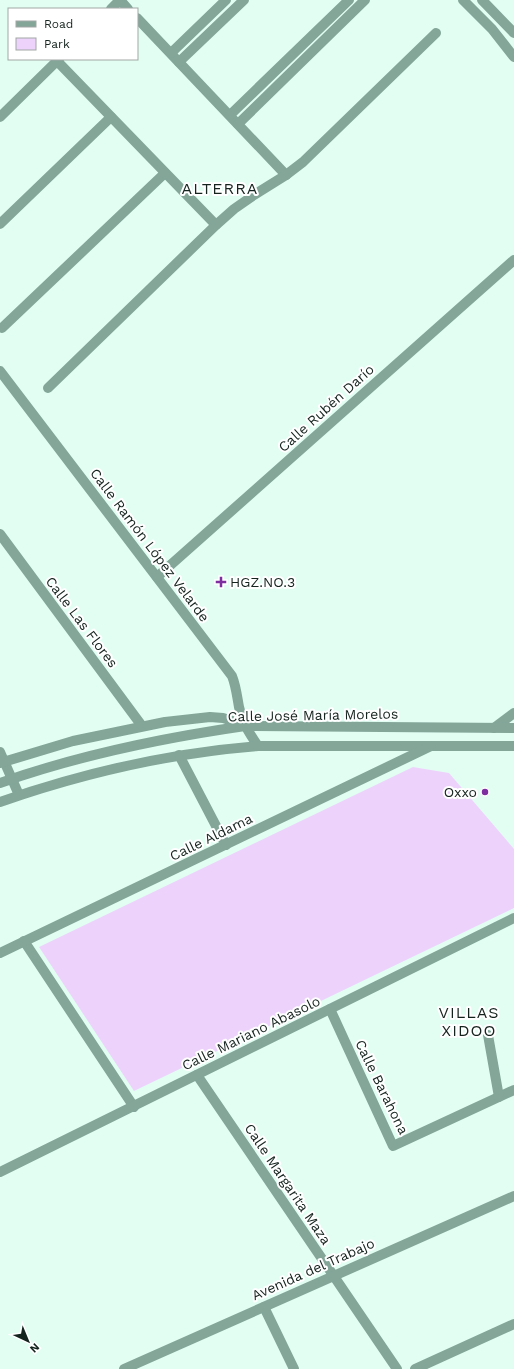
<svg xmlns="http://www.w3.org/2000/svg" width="514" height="1369" font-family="'Work Sans',sans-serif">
<rect width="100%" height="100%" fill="#e2fef3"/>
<!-- green -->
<path fill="#edd3fc" d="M413 767 449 773 514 849V908L134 1091 39 947Z"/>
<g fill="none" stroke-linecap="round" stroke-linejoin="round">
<!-- minor -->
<g stroke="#83a699" stroke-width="10">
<path d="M120 0 128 9"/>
<path d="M463 0 492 29 514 57"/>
<path d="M482 0 514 33"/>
<path d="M111 9 120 0"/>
<path d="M137 18 286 175"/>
<path d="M171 53 226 0"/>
<path d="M57 61 216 225"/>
<path d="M179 62 244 0"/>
<path d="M230 115 349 0"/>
<path d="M0 117 59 59"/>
<path d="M238 124 365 0"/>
<path d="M0 224 111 117"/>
<path d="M2 328 165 173"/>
<path d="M0 371 232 676C236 686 237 696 239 707 242 722 249 733 258 746"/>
<path d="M48 388 216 225 234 209 254 195 286 175 303 162 436 33"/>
<path d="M0 534 142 726"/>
<path d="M157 577 514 260"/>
<path d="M494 728 514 713"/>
<path d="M0 752 19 795"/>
<path d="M179 755 226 845"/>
<path d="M0 763 73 741 165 722 210 717 223 718 245 725"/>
<path d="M0 783C79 755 162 738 245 726L514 728"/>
<path d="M0 802C83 773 170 753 258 746H514"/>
<path d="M24 941 134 1107"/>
<path d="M0 953 431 746"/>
<path d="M330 1009 393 1146 514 1090"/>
<path d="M488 1035 499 1097"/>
<path d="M197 1075 397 1369"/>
<path d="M0 1172 514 918"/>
<path d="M264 1307 294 1369"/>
<path d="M124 1369 514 1196"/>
<path d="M415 1369 514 1324"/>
</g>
</g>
<!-- markers -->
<g fill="#7d2fa0" stroke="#fff" stroke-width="1.5">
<path d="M219 576h4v4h4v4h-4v4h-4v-4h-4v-4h4z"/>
<circle cx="485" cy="792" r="4"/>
</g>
<g text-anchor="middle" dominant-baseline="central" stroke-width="4" stroke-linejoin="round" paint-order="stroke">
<!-- street labels -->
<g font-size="14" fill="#15231e" stroke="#fff">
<text transform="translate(326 408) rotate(-42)">Calle Rubén Darío</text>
<text transform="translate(150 545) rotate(53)">Calle Ramón López Velarde</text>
<text transform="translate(82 622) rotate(53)">Calle Las Flores</text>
<text transform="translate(313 715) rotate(-1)">Calle José María Morelos</text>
<text transform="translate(211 837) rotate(-26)">Calle Aldama</text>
<text transform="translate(251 1033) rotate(-26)">Calle Mariano Abasolo</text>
<text transform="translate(382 1087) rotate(64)">Calle Barahona</text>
<text transform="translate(288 1184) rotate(56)">Calle Margarita Maza</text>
<text transform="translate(313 1269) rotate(-24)">Avenida del Trabajo</text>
</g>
<!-- poi labels -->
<g font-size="14" fill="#15231e" stroke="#fff" text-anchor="start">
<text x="230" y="582">HGZ.NO.3</text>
<text x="477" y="792" text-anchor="end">Oxxo</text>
</g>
<!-- quarter labels -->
<g font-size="16" letter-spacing="1" fill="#15231e" stroke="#fff">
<text x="220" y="188">ALTERRA</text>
<text x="469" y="1012">VILLAS<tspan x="469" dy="18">XIDOO</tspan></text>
</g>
</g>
<!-- legend -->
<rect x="8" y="8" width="130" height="52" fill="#ffffff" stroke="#a1a7a5"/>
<rect x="16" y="21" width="20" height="6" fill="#83a699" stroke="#a1a7a5"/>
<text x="44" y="28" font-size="12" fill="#15231e">Road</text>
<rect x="16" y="38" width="20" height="12" fill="#edd3fc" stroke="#a1a7a5"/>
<text x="44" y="48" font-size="12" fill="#15231e">Park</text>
<!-- north arrow -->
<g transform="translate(28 1341) rotate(136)" stroke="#ffffff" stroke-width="3" paint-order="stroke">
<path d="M0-3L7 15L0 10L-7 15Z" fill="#15231e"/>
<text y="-6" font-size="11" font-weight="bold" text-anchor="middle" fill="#15231e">N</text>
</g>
</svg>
